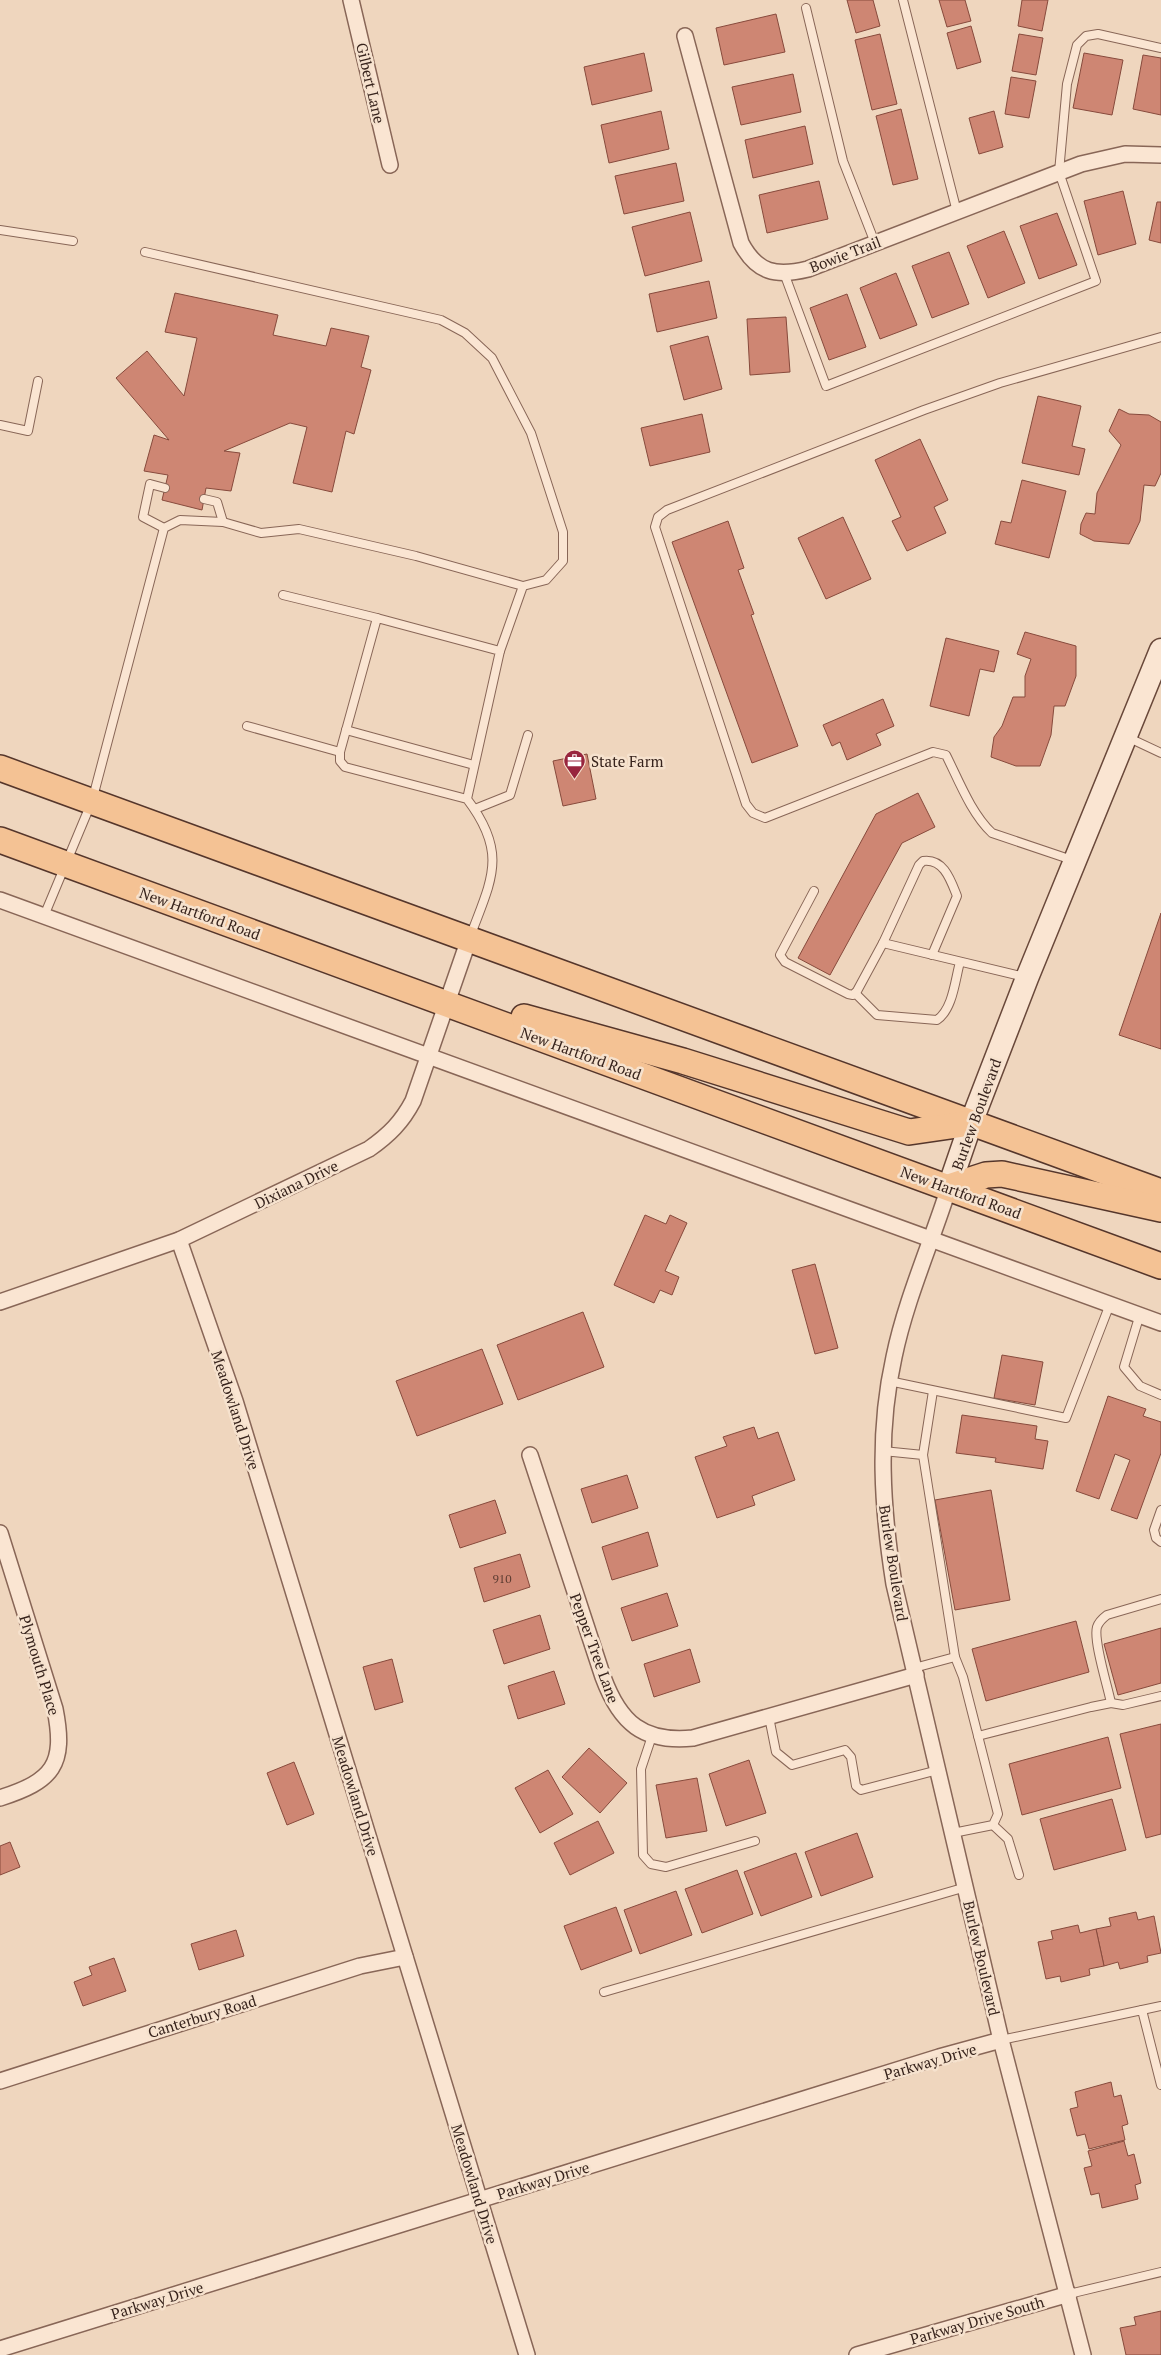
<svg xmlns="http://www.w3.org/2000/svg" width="1161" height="2355" font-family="'PT Serif',serif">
<rect width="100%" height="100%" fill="#efd6be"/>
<!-- building -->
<g fill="#ce8673" stroke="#874a3c">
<path d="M847 0H873L880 26 856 33Z"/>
<path d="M939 0H965L971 21 947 27Z"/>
<path d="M1022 0H1048L1042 31 1018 26Z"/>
<path d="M776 14 785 52 724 65 716 28Z"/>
<path d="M971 26 981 62 957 69 947 33Z"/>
<path d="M880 34 897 104 872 110 855 40Z"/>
<path d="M1019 34 1043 38 1036 75 1012 71Z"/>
<path d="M644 53 652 91 592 105 584 67Z"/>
<path d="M1084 53 1123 60 1112 115 1073 108Z"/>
<path d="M1143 55 1161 58V115L1133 109Z"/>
<path d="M793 74 801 112 741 125 732 87Z"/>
<path d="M1011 77 1036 81 1029 118 1005 114Z"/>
<path d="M901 109 918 179 893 185 876 116Z"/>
<path d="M661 111 669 149 609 163 601 125Z"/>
<path d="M994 111 1003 147 979 154 969 118Z"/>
<path d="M805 126 813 164 753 178 745 140Z"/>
<path d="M676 163 684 201 624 214 615 176Z"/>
<path d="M819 181 828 219 767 233 759 195Z"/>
<path d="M1123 191 1136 244 1098 255 1084 201Z"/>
<path d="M1157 202H1161V243L1149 240Z"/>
<path d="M690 212 702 261 645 276 632 227Z"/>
<path d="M1057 213 1077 265 1039 279 1020 226Z"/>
<path d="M1004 231 1025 283 988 298 967 246Z"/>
<path d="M949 252 969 304 932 318 912 266Z"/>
<path d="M896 273 917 325 880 339 860 288Z"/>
<path d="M709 281 717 318 657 332 649 294Z"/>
<path d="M175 293 278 315 273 335 326 346 331 328 369 336 361 367 371 370 354 434 346 431 332 492 293 483 307 427 290 423 224 451 240 453 231 491 206 488 202 510 162 500 168 475 144 471 154 435 169 440 116 378 147 351 184 396 197 338 165 332Z"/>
<path d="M847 294 866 347 829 360 810 308Z"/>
<path d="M786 317 790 372 750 375 747 319Z"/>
<path d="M708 336 722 389 684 400 670 346Z"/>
<path d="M1038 396 1081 406 1072 446 1085 449 1079 475 1022 463Z"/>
<path d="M1119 409 1129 414 1149 415 1161 422V473L1155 486 1144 485 1140 521 1129 544 1094 541 1080 534 1081 524 1086 513 1095 514 1097 493 1121 445 1109 431Z"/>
<path d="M702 414 710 452 650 466 641 428Z"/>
<path d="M920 439 948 500 934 507 946 533 907 551 892 521 901 517 875 460Z"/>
<path d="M1022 480 1066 491 1049 558 995 544 1001 521 1011 523Z"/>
<path d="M843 517 871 579 826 599 798 538Z"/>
<path d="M728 521 744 568 738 570 754 614 751 615 798 746 752 763 672 542Z"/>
<path d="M1025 632 1076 646V676L1065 706H1054L1051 735 1040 766H1016L991 757 994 737 1002 726 1013 697H1025V676L1031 659 1017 654Z"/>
<path d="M946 638 999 651 994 672 980 669 969 716 930 706Z"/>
<path d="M883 699 894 726 876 734 881 745 847 760 840 742 832 746 823 725Z"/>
<path d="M587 754 596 799 563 806 553 761Z"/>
<path d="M918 793 935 827 902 843 830 975 798 958 876 814Z"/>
<path d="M1161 913V1049L1119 1035Z"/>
<path d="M645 1215 666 1224 670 1215 687 1223 665 1271 679 1277 672 1295 660 1290 654 1303 614 1285Z"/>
<path d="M815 1264 838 1348 815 1354 792 1270Z"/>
<path d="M583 1312 604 1367 518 1400 497 1345Z"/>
<path d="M482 1349 503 1404 417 1436 396 1381Z"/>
<path d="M1002 1355 1043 1362 1035 1405 994 1398Z"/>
<path d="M1108 1396 1146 1409 1143 1416 1161 1422V1453L1137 1519 1111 1510 1130 1460 1115 1454 1099 1499 1076 1491Z"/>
<path d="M962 1415 1037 1426 1035 1439 1048 1441 1043 1469 995 1462 996 1458 956 1453Z"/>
<path d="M754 1427 758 1439 778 1432 795 1480 752 1496 755 1505 717 1518 695 1457 727 1446 723 1437Z"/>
<path d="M627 1475 638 1508 592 1523 581 1489Z"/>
<path d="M991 1490 1010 1600 955 1610 935 1500Z"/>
<path d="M495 1500 506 1533 460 1548 449 1515Z"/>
<path d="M648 1532 658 1566 612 1580 602 1547Z"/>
<path d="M520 1554 530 1587 484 1602 474 1568Z"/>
<path d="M667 1593 678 1626 632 1641 621 1608Z"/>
<path d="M540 1615 550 1649 504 1664 493 1630Z"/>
<path d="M1076 1621 1089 1672 986 1701 972 1649Z"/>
<path d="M1161 1628V1683L1118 1695 1104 1644Z"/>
<path d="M690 1649 700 1682 654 1697 644 1664Z"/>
<path d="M392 1659 403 1702 375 1710 363 1667Z"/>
<path d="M554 1671 565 1704 518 1719 508 1686Z"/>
<path d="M1161 1724V1834L1146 1838 1120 1734Z"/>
<path d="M1108 1737 1121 1788 1022 1815 1009 1764Z"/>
<path d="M589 1748 627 1783 600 1813 562 1777Z"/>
<path d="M749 1760 766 1813 726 1826 709 1774Z"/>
<path d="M294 1762 314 1814 287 1825 267 1773Z"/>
<path d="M548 1770 573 1814 540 1833 515 1788Z"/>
<path d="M697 1778 707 1831 666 1838 656 1785Z"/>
<path d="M1112 1799 1126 1850 1054 1870 1040 1819Z"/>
<path d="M598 1821 614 1853 570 1875 554 1843Z"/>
<path d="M857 1833 873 1877 821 1896 805 1852Z"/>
<path d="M10 1842 20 1867 0 1875V1846Z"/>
<path d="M796 1853 812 1897 761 1916 744 1872Z"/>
<path d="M737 1870 753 1914 702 1933 685 1889Z"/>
<path d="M676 1891 692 1935 640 1954 624 1910Z"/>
<path d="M616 1907 632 1951 581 1970 564 1926Z"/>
<path d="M1136 1912 1138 1920 1154 1916 1161 1953 1147 1956 1148 1962 1120 1969 1118 1962 1104 1966 1096 1929 1111 1926 1109 1918Z"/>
<path d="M1078 1925 1080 1933 1096 1929 1104 1966 1089 1969 1090 1975 1061 1982 1060 1976 1046 1979 1038 1942 1053 1939 1051 1931Z"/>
<path d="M236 1930 244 1956 199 1970 191 1944Z"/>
<path d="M114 1958 126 1991 83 2006 74 1982 92 1975 89 1967Z"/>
<path d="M1111 2082 1114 2097 1121 2095 1128 2124 1122 2126 1125 2140 1089 2149 1085 2134 1077 2136 1070 2109 1078 2107 1075 2092Z"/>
<path d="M1124 2141 1128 2156 1134 2154 1141 2183 1135 2185 1138 2199 1102 2208 1099 2193 1091 2195 1084 2168 1092 2166 1088 2151Z"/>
<path d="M1161 2311V2355H1126L1120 2328 1136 2325 1134 2317Z"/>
</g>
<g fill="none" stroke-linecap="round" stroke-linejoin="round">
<defs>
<g id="lane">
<path d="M903 0 957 212"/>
<path d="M806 8 843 161 875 243"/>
<path d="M0 230 73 241"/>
<path d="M145 252 441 320 465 333 492 358 531 433 563 532V561L546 580 523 586 500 651"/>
<path d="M784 273 826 386 1096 281 1059 172 1067 84 1077 45 1086 36 1098 34 1161 48"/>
<path d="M0 425 28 431 38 381"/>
<path d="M204 499 217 502 223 522"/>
<path d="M164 528 143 517 150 484 165 488"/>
<path d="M283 595 377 618"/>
<path d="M247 726 340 752"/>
<path d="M346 730 474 765"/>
<path d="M1127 737 1161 753"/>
<path d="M467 799 500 651 377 618 340 752V761L345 767 467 799C509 854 491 880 470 937"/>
<path d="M475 809 510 795 528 735"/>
<path d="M1072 860 992 833C971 813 959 781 946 755L933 752 765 818 753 813 746 804 655 527 658 517 667 510 924 410 1000 383 1161 337"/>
<path d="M814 891 780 955 785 962 848 994 853 995 857 991 883 943 1025 977"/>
<path d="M44 916 92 801 164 528 180 520 223 522 261 533 299 529 416 556 523 586"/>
<path d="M883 943 919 865 923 861C944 858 951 881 957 896L932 955"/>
<path d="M855 993 877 1015 937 1020C953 1009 955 980 960 962"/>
<path d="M1140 1314 1124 1367 1140 1386 1161 1395"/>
<path d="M889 1381 1066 1418 1110 1304"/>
<path d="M883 1451 923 1455 955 1657"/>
<path d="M923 1455 933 1391"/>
<path d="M1161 1510 1154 1530 1156 1538 1161 1542"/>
<path d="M914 1668 955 1657 963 1677 998 1814 993 1825 953 1833"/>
<path d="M1111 1703C1108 1687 1093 1641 1097 1627 1099 1621 1103 1618 1107 1615L1161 1599"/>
<path d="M769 1717 776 1752 792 1765 845 1750 851 1757 856 1786 861 1790 938 1770"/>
<path d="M652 1736 641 1769 643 1855 651 1864 666 1867 755 1841"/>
<path d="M978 1736 1091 1707 1111 1703 1123 1705 1161 1696"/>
<path d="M993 1825 1008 1839 1019 1875"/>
<path d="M604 1992 966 1887"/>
<path d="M1142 2010 1161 2006"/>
<path d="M1001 2040 1142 2010 1161 2085"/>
<path d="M1069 2294 1161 2272"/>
</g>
<g id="street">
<path d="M351 0 390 165"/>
<path d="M685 36 741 243C757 273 776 277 808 269L1081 164 1125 154 1161 155"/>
<path d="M0 900 1161 1323"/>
<path d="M949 1187C931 1244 906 1299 894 1357 877 1433 882 1508 894 1584L1001 2040 1083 2355"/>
<path d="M179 1240 235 1401 527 2355"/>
<path d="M0 1302 179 1240 369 1149C389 1135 402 1122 413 1101L469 939"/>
<path d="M530 1455 603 1677C620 1723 643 1743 693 1738L916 1675"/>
<path d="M0 1533 55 1709C66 1765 53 1781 0 1798"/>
<path d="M0 2081 360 1966 405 1957"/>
<path d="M0 2349 939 2057 1001 2040"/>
<path d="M857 2355 1069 2294"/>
</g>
<path id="secondary" d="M949 1187 971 1123 1027 978 1161 650"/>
<g id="primary">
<path d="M0 768 1161 1192"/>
<path d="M0 840 1161 1266"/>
<path d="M524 1017 683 1061 909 1132 971 1123"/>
<path d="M949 1187 986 1175 1002 1174 1161 1209"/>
</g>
</defs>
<!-- lane casing -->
<use href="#lane" stroke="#886657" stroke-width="10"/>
<!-- street casing -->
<use href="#street" stroke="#886657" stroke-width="18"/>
<!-- secondary casing -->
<use href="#secondary" stroke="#69483a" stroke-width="25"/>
<!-- primary casing -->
<use href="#primary" stroke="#55362b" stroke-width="28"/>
<!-- lane -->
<use href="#lane" stroke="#fae5d2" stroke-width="8"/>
<!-- street -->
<use href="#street" stroke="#fae5d2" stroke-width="15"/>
<!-- secondary -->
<use href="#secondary" stroke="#fae5d2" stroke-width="22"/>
<!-- primary -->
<use href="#primary" stroke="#f4c294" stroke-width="25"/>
</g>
<!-- icons -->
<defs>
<symbol id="office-pin" viewBox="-11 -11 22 30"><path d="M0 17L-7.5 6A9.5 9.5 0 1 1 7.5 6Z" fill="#98253e" stroke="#f6e2ce"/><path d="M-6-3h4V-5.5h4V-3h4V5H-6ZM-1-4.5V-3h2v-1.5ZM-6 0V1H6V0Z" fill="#fff"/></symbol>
</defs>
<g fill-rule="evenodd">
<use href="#office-pin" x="562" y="748" width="25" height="34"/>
</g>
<g text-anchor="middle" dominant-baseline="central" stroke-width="5" stroke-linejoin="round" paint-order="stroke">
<!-- number labels -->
<g font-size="12" fill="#5d3c32">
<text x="502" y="1578">910</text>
</g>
<!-- street labels -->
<g font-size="15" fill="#37231c" stroke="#f6e2ce">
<text transform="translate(371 83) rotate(77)">Gilbert Lane</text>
<text transform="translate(845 254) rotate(-21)">Bowie Trail</text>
<text transform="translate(200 913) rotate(20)">New Hartford Road</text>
<text transform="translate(581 1053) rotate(20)">New Hartford Road</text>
<text transform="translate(976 1114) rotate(-70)">Burlew Boulevard</text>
<text transform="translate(296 1184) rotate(-26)">Dixiana Drive</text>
<text transform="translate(961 1192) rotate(20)">New Hartford Road</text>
<text transform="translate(236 1410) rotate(72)">Meadowland Drive</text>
<text transform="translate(894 1563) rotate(81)">Burlew Boulevard</text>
<text transform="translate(595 1648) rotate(70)">Pepper Tree Lane</text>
<text transform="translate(40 1665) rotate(73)">Plymouth Place</text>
<text transform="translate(356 1796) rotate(73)">Meadowland Drive</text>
<text transform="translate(982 1958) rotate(77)">Burlew Boulevard</text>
<text transform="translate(202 2016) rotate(-17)">Canterbury Road</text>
<text transform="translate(930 2061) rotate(-16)">Parkway Drive</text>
<text transform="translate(543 2180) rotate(-17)">Parkway Drive</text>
<text transform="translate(475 2184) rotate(73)">Meadowland Drive</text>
<text transform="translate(157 2300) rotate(-17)">Parkway Drive</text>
<text transform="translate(977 2320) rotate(-16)">Parkway Drive South</text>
</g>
<!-- poi labels -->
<g font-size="15" fill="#37231c" stroke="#f6e2ce" text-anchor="start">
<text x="591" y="761">State Farm</text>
</g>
</g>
</svg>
